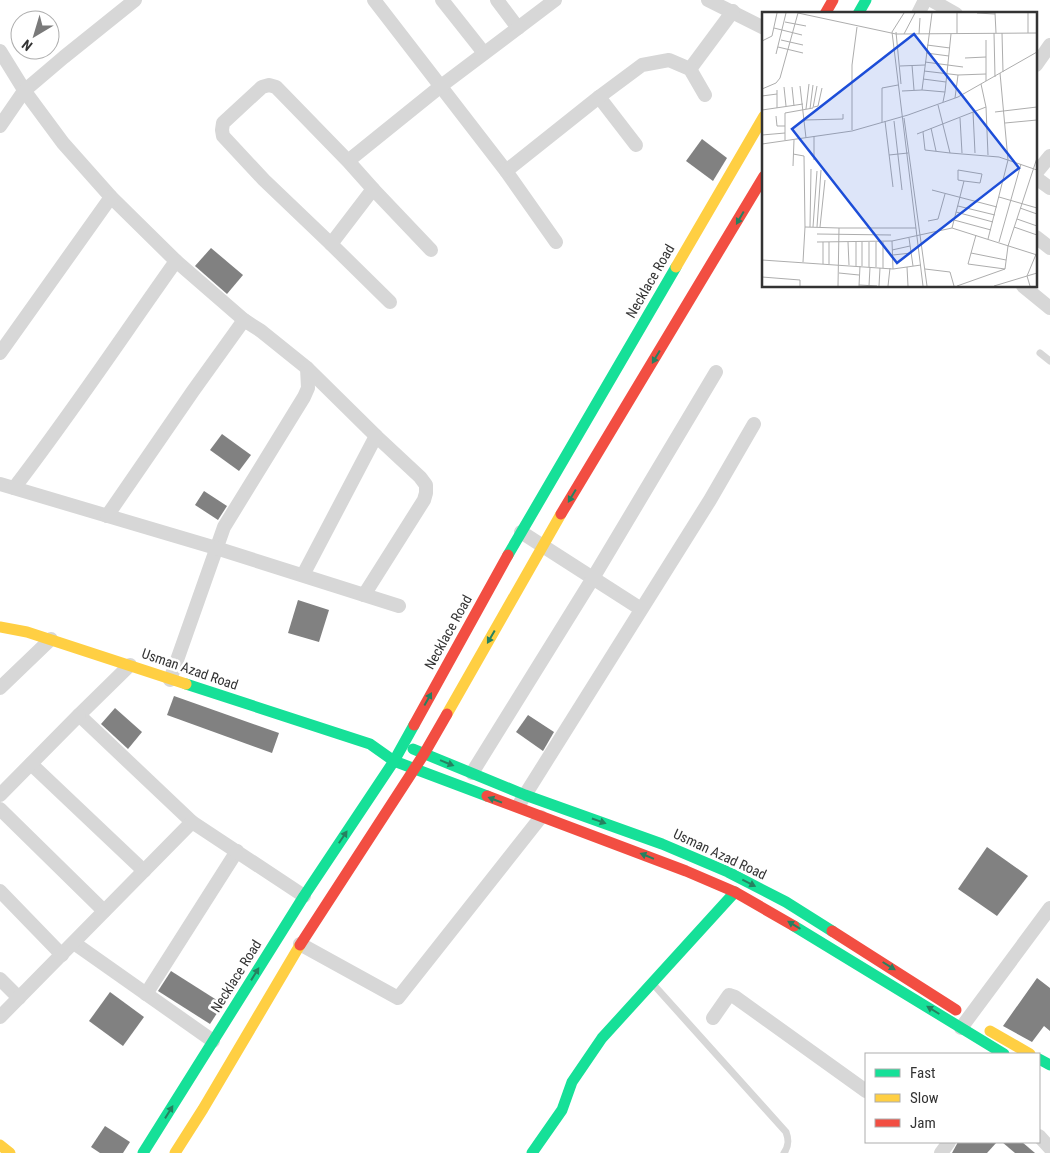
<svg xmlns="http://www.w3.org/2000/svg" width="1050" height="1153" font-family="'Roboto Condensed',sans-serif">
<rect width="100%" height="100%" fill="#fff"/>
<!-- building -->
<g fill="#818181">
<path d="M702 139 727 158 713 181 686 161Z"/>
<path d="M211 248 243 275 227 294 195 266Z"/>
<path d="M222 434 251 455 239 471 210 450Z"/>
<path d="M204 491 227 506 218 520 195 505Z"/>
<path d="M298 600 329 610 319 642 288 633Z"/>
<path d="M174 696 279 733 272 753 167 715Z"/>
<path d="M115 708 142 732 128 749 101 724Z"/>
<path d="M528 715 554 732 543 751 516 732Z"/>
<path d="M987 847 1028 876 997 916 958 889Z"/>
<path d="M171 971 223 1004 210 1024 158 991Z"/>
<path d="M1037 978 1050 988V1031L1044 1026 1032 1042 1003 1026Z"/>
<path d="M110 992 144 1017 123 1046 89 1021Z"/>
<path d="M105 1126 130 1142 123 1153H100L91 1147Z"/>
<path d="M958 1142H997L987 1153H952Z"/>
<path d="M1002 1142H1022L1035 1153H1015Z"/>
</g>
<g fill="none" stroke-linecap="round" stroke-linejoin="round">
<!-- lane -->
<g stroke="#d7d7d7" stroke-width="7">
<path d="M1040 353 1050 361"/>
<path d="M653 984 786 1132C789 1140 789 1146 784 1153"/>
</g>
<!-- street -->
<g stroke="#d7d7d7" stroke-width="14">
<path d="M374 0 506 171 556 242"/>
<path d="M442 0 484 53"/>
<path d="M497 0 518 28"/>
<path d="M708 0 764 28"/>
<path d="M931 0 956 14"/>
<path d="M918 14 925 0"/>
<path d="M0 51 26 93 63 143 111 197 176 261 244 320 261 331 307 368 308 388 304 397 224 527 170 680"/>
<path d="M1036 65 1050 45"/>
<path d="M690 69 733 11"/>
<path d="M599 97 636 145"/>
<path d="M0 126 24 91 64 57 135 0"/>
<path d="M348 161 276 87 269 85 262 87 223 123 222 130 223 136 264 180 331 244 373 189 348 161 441 86 555 0"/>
<path d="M506 171 599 97 642 65 669 60 690 69 705 95"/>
<path d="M1036 173 1050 156"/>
<path d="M1036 178 1050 188"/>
<path d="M373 189 431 250"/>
<path d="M1036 237 1050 248"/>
<path d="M331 244 390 302"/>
<path d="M1023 286 1050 308"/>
<path d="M0 353 111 197"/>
<path d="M307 368 376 436 420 477 426 485V493L424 500 364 595"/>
<path d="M0 484 216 548 399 606"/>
<path d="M14 488C71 414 122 337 176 261"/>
<path d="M107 516 193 391 244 320"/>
<path d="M521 532 641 609"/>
<path d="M303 575 376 436"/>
<path d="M130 665 79 715 192 822"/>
<path d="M0 688 51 639"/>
<path d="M31 764 144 871"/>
<path d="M472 773 593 578 716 372"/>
<path d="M0 795 79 715"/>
<path d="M520 803 710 500 754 424"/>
<path d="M0 809 104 911"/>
<path d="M0 891 62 955"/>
<path d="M74 943 213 1041"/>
<path d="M300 944 398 998 541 817"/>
<path d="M0 979 19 998"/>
<path d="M146 994 237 851"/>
<path d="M0 1017 192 822 304 896"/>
<path d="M713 1018 729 995 735 997 866 1091"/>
<path d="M961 1028 1050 908"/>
<path d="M1039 1136 1050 1148"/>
<path d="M941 1153 949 1142"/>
</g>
<!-- fast -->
<g stroke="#16e098" stroke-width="11">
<path d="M858 14 866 0"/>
<path d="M508 555 676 267"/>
<path d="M186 684 370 744 394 761 487 796"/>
<path d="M413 749 525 795 662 844 728 872 786 902 832 931"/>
<path d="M794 926 1004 1054"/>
<path d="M1039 1059 1050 1065"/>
<path d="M143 1153 304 896 394 761 414 725"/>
<path d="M532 1153 562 1110 572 1082 602 1038 735 892"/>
</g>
<!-- slow -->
<g stroke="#ffcf43" stroke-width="11">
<path d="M676 267 764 116"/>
<path d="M0 627 27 632 186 684"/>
<path d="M447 714 561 514"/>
<path d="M990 1031 1030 1054"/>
<path d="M0 1145 10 1153"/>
<path d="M175 1153 203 1109 300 945"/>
</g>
<!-- jam -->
<g stroke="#f24e42" stroke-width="11">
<path d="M825 14 833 0"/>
<path d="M561 514 764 176"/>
<path d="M414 725 508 555"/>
<path d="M487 796 686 871 735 892 794 926"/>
<path d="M832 931 956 1010"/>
<path d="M300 945 424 754 447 714"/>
</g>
</g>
<!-- one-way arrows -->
<defs><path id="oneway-solid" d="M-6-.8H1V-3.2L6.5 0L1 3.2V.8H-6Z" transform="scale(1.25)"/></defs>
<g fill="#268160">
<use href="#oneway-solid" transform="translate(740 218) rotate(120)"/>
<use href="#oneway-solid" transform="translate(656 357) rotate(121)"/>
<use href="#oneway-solid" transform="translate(572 496) rotate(121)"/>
<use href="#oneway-solid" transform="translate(491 637) rotate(120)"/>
<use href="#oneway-solid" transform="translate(428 699) rotate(-61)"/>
<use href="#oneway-solid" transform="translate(447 763) rotate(22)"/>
<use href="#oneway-solid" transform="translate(495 800) rotate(-159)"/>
<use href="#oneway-solid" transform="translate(599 821) rotate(19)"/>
<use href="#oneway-solid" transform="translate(343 837) rotate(-56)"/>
<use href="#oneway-solid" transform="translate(647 856) rotate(-158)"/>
<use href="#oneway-solid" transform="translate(749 883) rotate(27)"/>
<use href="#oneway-solid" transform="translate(794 925) rotate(-149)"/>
<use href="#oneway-solid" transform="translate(889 966) rotate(32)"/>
<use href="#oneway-solid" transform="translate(255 974) rotate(-58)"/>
<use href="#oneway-solid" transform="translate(933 1010) rotate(-148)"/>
<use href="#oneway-solid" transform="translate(169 1112) rotate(-58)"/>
</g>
<g text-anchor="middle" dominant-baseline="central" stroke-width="5" stroke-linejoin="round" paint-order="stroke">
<!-- street labels -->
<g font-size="14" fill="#333" stroke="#fff">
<text transform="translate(650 281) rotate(-60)">Necklace Road</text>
<text transform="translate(448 632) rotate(-61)">Necklace Road</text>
<text transform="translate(190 669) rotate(19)">Usman Azad Road</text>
<text transform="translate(720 854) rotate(25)">Usman Azad Road</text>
<text transform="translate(236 976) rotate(-58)">Necklace Road</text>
</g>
</g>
<!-- overview -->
<g transform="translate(762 12)">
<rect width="275" height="275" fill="#fff"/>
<path fill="none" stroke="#adadad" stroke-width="1" d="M36 1 134 22 275 21M215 1 233 2M233 1 234 21M23 10 44 14M12 16 40 23M130 20 142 1M130 20 161 274M134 20 139 72M232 21 233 65M240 21 241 60M266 21V1M142 22 153 1M157 22 158 6M195 22V1M19 28 41 33M224 28V69M0 29 10 24 15 1M165 33 188 36M16 35 41 41M164 41 187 44M14 42 24 1M203 46 224 45M163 50 201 55M150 53 152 78M138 54 163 53M162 59 196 63 193 86M196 63 224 62M161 67 184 70M38 74 44 126M22 75 24 94M30 75 32 94M0 77 14 71 18 66 36 1M15 78V96M160 78 183 80 181 90M140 79 160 78 170 1M183 80 189 22M0 84 15 82M176 93 188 141 237 145 275 158M52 95 56 94 60 76M224 95 226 143M44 97 47 72M48 97 51 73M0 98 41 92M211 100 213 141M233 100 275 95M14 104 15 114H23M142 106 165 274M198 106 200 141M43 108 81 107V102M123 109 131 175M132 109 140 178M120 110V76L136 73M243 111 275 108M169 116 174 139M90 118V53L95 15M161 120 163 138 188 141M155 122 224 95 219 72M0 123 23 121M52 124V148M23 128V101L51 96 55 74M0 132 90 119 146 103 196 85 275 40M31 142 42 144 43 215M127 143 146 141M31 154 32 128M170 178 235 195M237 185 275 196M196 194 233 203M258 196 275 202M194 200 231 210M255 207 275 214M192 208 229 218M166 209 176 207 183 182M48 215 49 157M51 215 55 159M55 215 59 158M58 215 63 168M252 215 275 223M190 216 202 169 196 168V158L220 162 218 171 202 169M55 222 129 223M214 223 206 252 243 257 246 234 275 146M147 226 151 254M226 227 246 148 238 61M130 229 131 257M55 230 130 229 190 216 275 243M61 230V252M67 230V252M86 230 87 253M94 230V254M107 230V255M121 230V256M237 230 259 152M130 238 148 234M209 241 244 248M131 243 149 241M0 248 131 257 159 253M41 250 43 215 77 216M100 254V230M114 255V230M145 255 146 274M163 257 188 260 192 274M77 261 97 263M0 265 38 268V274M97 273 115 274M76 274 77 216H154M97 274 98 254M107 274 108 255M117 274 118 256M126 274 128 256M195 274 243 257M232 274 275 261M268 274 265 264 275 240"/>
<path fill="#1d4ed8" fill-opacity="0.15" stroke="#1d4ed8" stroke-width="2.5" d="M152 22 257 156 135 251 30 117Z"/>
<rect width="275" height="275" fill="none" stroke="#333" stroke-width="2.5"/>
</g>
<!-- legend -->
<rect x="865" y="1053" width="175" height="90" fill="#ffffff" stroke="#adadad"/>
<rect x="875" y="1069" width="25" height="8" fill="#16e098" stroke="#adadad"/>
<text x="910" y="1078" font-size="15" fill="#333333">Fast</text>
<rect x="875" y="1094" width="25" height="8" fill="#ffcf43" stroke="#adadad"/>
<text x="910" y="1103" font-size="15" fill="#333333">Slow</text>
<rect x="875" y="1119" width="25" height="8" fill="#f24e42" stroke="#adadad"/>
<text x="910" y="1128" font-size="15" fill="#333333">Jam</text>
<!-- north arrow -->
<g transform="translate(35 35) rotate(218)"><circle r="24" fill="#ffffff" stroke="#adadad"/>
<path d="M0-4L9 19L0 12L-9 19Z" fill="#7a7a7a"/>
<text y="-8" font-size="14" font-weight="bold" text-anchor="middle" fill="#333333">N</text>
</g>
</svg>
